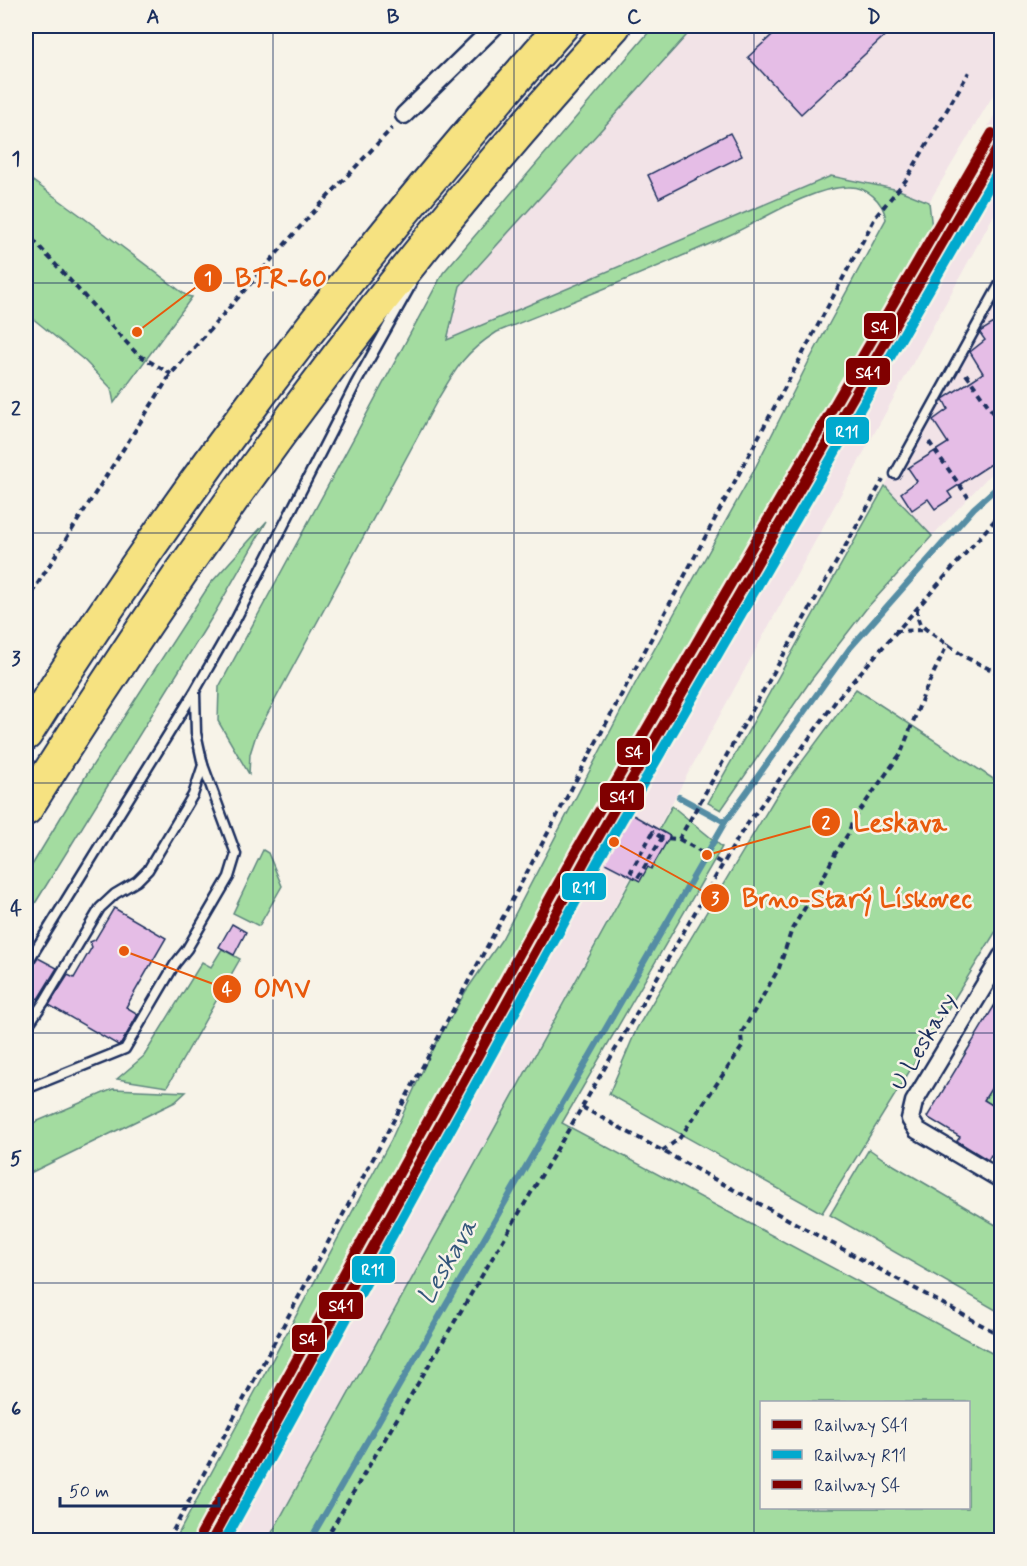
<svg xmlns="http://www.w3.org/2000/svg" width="1027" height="1566" font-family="Mynerve,sans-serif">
<rect width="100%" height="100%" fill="#f7f3e8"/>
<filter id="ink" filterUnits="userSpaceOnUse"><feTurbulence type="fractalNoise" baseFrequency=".0167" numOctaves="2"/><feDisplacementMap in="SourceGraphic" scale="12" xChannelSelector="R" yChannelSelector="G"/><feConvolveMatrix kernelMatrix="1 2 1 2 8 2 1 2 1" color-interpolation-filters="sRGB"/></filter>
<g filter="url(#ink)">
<!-- built -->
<g fill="#f2e3e7">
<path d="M695 26H1001V82L929 202 899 190 831 176 447 341 460 286Z"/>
<path d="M1001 103V202L268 1540H193L573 847 932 229Z"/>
<path d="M1001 269V463L932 536 885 486Z"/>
</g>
<!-- green -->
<g fill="#a3dca0" stroke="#5f867f" stroke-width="1.5" fill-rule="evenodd">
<path d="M654 26H695L460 286 447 340 831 176 899 190 929 202 932 229 573 847 193 1540H175L391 1140 430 1054 466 991 502 939 635 684 752 474 810 359 886 219C883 201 867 186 848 187 813 187 765 218 734 233 656 269 576 300 497 332 465 352 456 368 438 399L256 735 250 754 249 774 218 721 219 687 443 273Z"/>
<path d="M26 176 80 215 187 296 192 297 114 403 111 388 85 361 26 313Z"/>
<path d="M885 486 932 536 866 609 811 680 721 810 708 803Z"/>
<path d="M267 521 214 614 26 918V875L87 774 210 584Z"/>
<path d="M856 689 1001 784V923L822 1213 609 1094 637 1028 775 798Z"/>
<path d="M672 806 722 847 562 1123 1001 1358V1540H268ZM762 1402H968V1508H762Z"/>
<path d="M263 850 268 853 282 886 259 926 233 913Z"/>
<path d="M222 949 240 959 167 1087 117 1079 144 1056 202 962 211 967Z"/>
<path d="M971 1044 1001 1063V1111L984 1100 998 1076 964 1055Z"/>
<path d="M113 1089 186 1092 175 1102 26 1175V1126Z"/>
<path d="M869 1149 885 1160 1001 1228V1313L830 1215Z"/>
</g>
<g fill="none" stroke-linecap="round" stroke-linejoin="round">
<!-- stream -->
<g stroke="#558da4" stroke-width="6">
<path d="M679 797 725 822"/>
<path d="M310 1540 725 822 850 648 974 508 1002 483"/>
</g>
</g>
<!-- building -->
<g fill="#e5bde6" stroke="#1b2f5e" stroke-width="1.5">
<path d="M782 26H895L801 114 748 57Z"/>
<path d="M730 133 742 156 659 198 648 175Z"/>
<path d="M1002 318V457L948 492 952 498 935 509 928 499 912 510 901 493 917 481 908 468 948 443 933 420 948 409 943 399 983 373 970 352 985 340 980 333 981 331Z"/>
<path d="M626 811 670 836 651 869 648 867 640 881 599 860Z"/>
<path d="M114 908 166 938 126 1007 138 1014 121 1044 118 1045 49 1005 68 975 74 978 92 947 90 942 95 940Z"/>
<path d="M232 924 246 932 234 955 219 947Z"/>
<path d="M38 958 57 968 38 999 26 991V971L31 969Z"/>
<path d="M1002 993V1071L984 1100 1002 1111V1162L991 1155 988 1160 957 1141 960 1137 927 1117Z"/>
</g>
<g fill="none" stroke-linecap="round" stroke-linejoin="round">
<defs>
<g id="service">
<path d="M895 474 1002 280"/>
<path d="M26 965 195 691 236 619 355 385 411 285"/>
<path d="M26 1028 44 1002 100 908 115 894 137 881 148 870 193 795 203 765"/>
<path d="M26 1089 125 1049 175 964 187 949 229 877 236 854 203 765 196 733 195 693"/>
</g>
<g id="minor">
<path d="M404 115 495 26"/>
<path d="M1002 956 914 1102 910 1119 917 1130 1002 1180"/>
</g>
<g id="motorway">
<path d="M26 734C183 483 366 247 562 26"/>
<path d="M26 809C199 532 393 266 614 26"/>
</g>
</defs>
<!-- service casing -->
<use href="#service" stroke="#1b2f5e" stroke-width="13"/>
<!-- minor casing -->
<use href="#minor" stroke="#1b2f5e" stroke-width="21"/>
<!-- motorway casing -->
<use href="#motorway" stroke="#1b2f5e" stroke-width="36"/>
<!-- path -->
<g stroke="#1b2f5e" stroke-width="4" stroke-dasharray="6 4.5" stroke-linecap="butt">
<path d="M26 232 137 354 171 374"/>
<path d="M966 374 1002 425"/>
<path d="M929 442 968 497"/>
<path d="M26 602 171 374 307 219 392 128"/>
<path d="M917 608V616L920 624 927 630 965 657 1002 675"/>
<path d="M895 631 926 630"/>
<path d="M662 838 653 832 631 871 639 876 662 838 679 839 883 480"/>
<path d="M679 839 723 864"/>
<path d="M544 969 626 817"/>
<path d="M582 1107 1002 1336"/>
<path d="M662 1151 679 1139 742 1047 741 1034 779 968 792 929 822 880 835 854 848 834 853 820 901 753 925 691 948 643"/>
<path d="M168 1540 517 891 876 216 906 180 969 72"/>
<path d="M325 1540 582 1107 741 833 838 698 1002 512"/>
</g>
<!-- service -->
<use href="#service" stroke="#f7f3e8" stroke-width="8"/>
<!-- minor -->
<use href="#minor" stroke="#f7f3e8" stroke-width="16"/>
<!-- motorway -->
<use href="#motorway" stroke="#f6e281" stroke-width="32"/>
<defs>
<path id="rail-1" d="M212 1540 588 855 1002 140"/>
<path id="rail-2" d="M225 1540 598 861 1002 164"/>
<path id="rail-3" d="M201 1534 577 849 992 133"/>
</defs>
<!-- rail-1 casing -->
<use href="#rail-1" stroke="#f7f3e8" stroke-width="15"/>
<!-- rail-2 casing -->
<use href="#rail-2" stroke="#f7f3e8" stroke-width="15"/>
<!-- rail-3 casing -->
<use href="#rail-3" stroke="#f7f3e8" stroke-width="15"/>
<!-- rail-1 -->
<use href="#rail-1" stroke="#800000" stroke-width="10"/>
<!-- rail-2 -->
<use href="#rail-2" stroke="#00a9ce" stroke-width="10"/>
<!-- rail-3 -->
<use href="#rail-3" stroke="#800000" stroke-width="10"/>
</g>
</g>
<!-- grid -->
<path fill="none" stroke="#1b2f5e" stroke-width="1.5" stroke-opacity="0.55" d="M273 26V1540M514 26V1540M754 26V1540M26 283H1002M26 533H1002M26 783H1002M26 1033H1002M26 1283H1002"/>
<g text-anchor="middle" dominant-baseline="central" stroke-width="5" stroke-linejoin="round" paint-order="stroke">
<!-- street labels -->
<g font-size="24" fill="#1b2f5e" stroke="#f7f3e8">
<text transform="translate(924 1042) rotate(-60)">U Leskavy</text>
</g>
<!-- water labels -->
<g font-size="26" font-style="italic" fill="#33567b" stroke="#f7f3e8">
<text transform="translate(448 1262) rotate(-60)">Leskava</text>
</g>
</g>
<!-- callouts -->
<path fill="none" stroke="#e8590c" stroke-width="2" d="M137 332L208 278M707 855L826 822M614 842L715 898M124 951L227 989"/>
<g fill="#e8590c" stroke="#f7f3e8" stroke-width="2">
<circle cx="137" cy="332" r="6"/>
<circle cx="707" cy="855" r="6"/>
<circle cx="614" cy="842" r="6"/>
<circle cx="124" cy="951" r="6"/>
<circle cx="208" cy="278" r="15"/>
<circle cx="826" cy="822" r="15"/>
<circle cx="715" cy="898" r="15"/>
<circle cx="227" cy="989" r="15"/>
</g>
<g font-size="18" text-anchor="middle" font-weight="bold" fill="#fff">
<text x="208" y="284">1</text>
<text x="826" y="828">2</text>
<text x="715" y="904">3</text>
<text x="227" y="995">4</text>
</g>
<g font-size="26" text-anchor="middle" font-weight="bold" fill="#e8590c" stroke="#f7f3e8" stroke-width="5" stroke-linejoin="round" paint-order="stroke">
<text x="281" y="287">BTR-60</text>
<text x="900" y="831">Leskava</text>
<text x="857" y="907">Brno-Starý Lískovec</text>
<text x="282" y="998">OMV</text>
</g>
<g stroke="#f7f3e8" stroke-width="2">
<rect x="863" y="312" width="34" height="28" rx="6" fill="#800000"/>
<rect x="845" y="357" width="46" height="29" rx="6" fill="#800000"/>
<rect x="825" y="416" width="45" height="29" rx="6" fill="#00a9ce"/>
<rect x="616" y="737" width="35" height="29" rx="6" fill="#800000"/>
<rect x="599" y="782" width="46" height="29" rx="6" fill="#800000"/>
<rect x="561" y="872" width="46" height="29" rx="6" fill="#00a9ce"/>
<rect x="351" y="1255" width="45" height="29" rx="6" fill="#00a9ce"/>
<rect x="318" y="1291" width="46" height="29" rx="6" fill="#800000"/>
<rect x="291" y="1324" width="35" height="29" rx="6" fill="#800000"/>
</g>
<g font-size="16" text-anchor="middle" font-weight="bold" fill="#fff">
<text x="880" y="332">S4</text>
<text x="868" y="378">S41</text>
<text x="847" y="437">R11</text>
<text x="634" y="757">S4</text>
<text x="622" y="802">S41</text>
<text x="584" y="893">R11</text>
<text x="373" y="1275">R11</text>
<text x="341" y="1311">S41</text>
<text x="308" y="1344">S4</text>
</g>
<!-- margin -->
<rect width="1027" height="1566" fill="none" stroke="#f7f3e8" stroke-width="66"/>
<!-- legend -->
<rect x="760" y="1401" width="210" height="108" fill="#f7f3e8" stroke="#9fa5b1" stroke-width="1.5"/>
<rect x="772" y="1420" width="30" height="9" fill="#800000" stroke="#9fa5b1" stroke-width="1.5"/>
<text x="814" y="1431" font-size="18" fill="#1b2f5e">Railway S41</text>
<rect x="772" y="1450" width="30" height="9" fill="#00a9ce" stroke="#9fa5b1" stroke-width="1.5"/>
<text x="814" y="1461" font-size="18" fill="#1b2f5e">Railway R11</text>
<rect x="772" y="1480" width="30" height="9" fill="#800000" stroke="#9fa5b1" stroke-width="1.5"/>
<text x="814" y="1491" font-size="18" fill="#1b2f5e">Railway S4</text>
<!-- scale -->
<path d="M60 1497v9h159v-9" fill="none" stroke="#1b2f5e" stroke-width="3"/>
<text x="69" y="1497" font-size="18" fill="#1b2f5e" stroke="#f7f3e8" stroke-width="4.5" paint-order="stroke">50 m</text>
<rect x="33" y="33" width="961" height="1500" fill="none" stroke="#1b2f5e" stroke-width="2"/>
<g font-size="20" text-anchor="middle" font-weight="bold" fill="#1b2f5e">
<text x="153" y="23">A</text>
<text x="393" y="23">B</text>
<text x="634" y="23">C</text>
<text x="874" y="23">D</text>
<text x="16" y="165">1</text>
<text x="16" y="415">2</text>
<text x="16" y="665">3</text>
<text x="16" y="915">4</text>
<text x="16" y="1165">5</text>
<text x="16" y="1415">6</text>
</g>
</svg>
